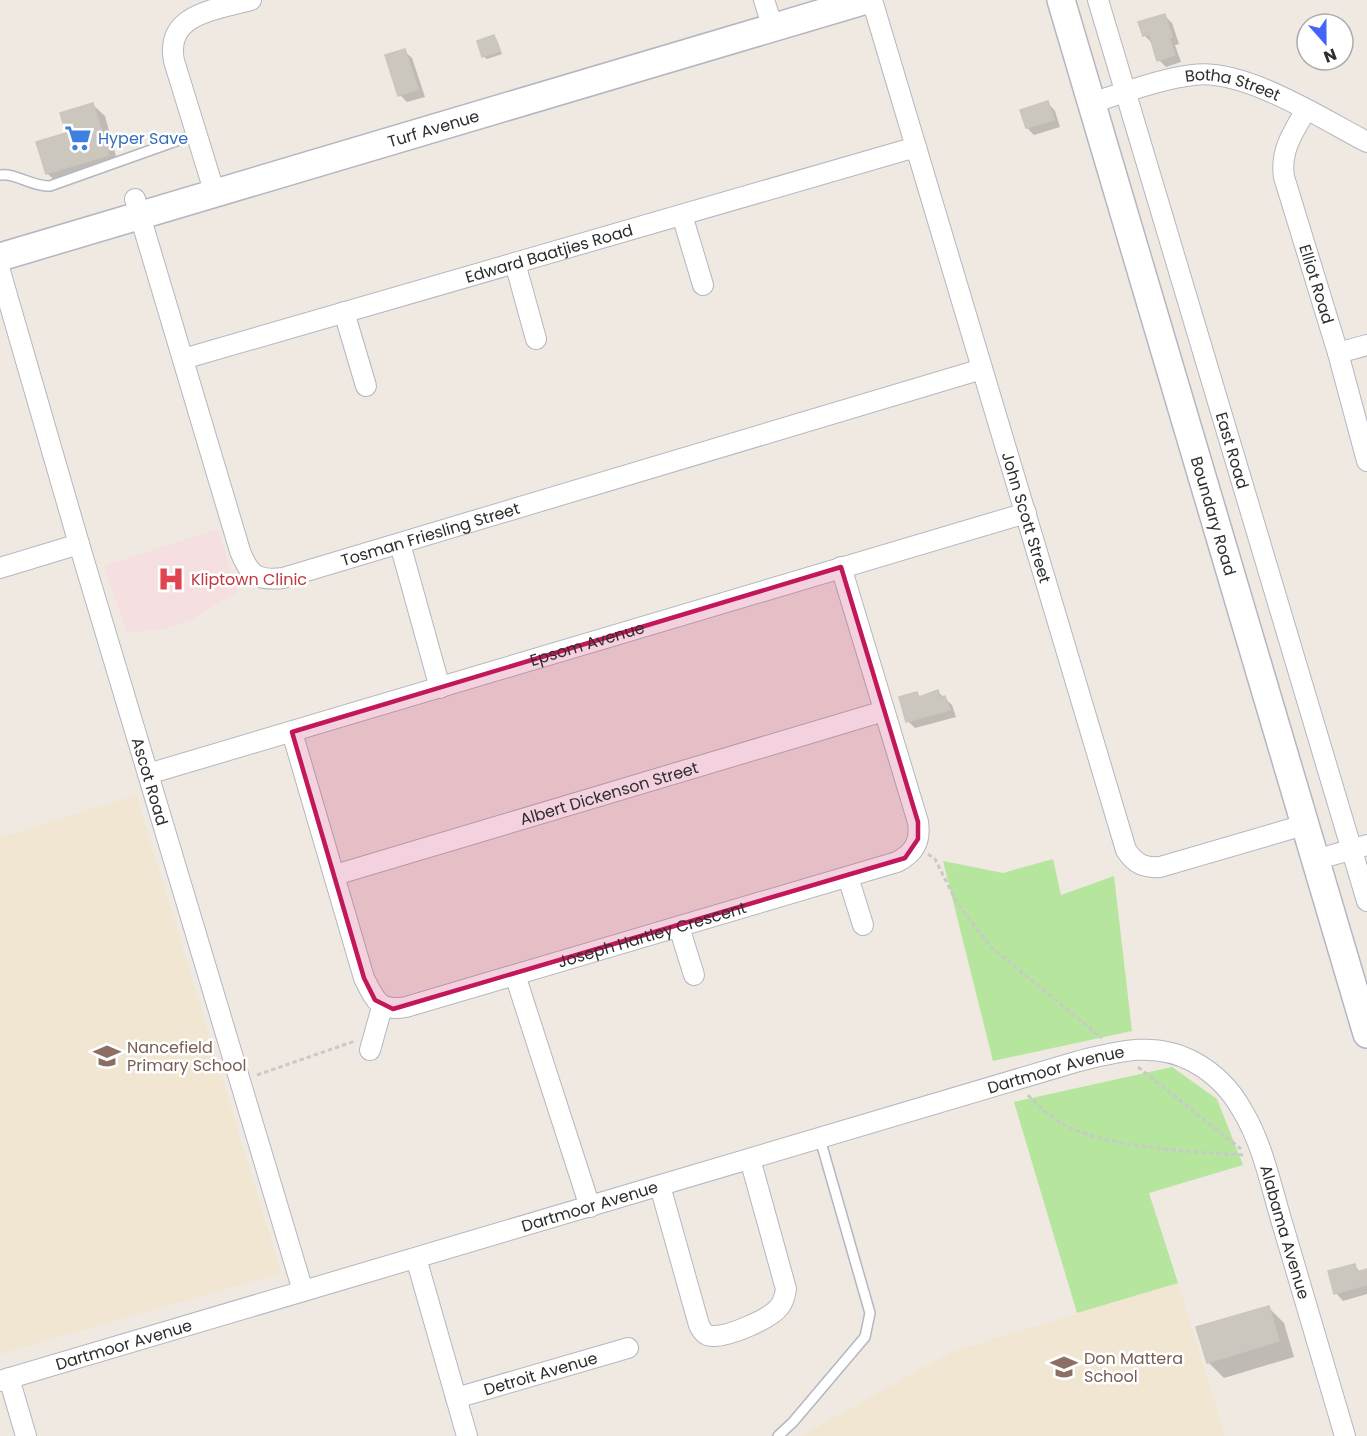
<svg xmlns="http://www.w3.org/2000/svg" width="1367" height="1436" font-family="Poppins,sans-serif">
<rect width="100%" height="100%" fill="#efe9e1"/>
<!-- education -->
<g fill="#f0e6d1">
<path d="M136 795 281 1273 0 1354V838Z"/>
<path d="M1178 1283 1225 1436H801L951 1352Z"/>
</g>
<!-- medical -->
<path fill="#f5dfe0" d="M218 529 237 592 190 620 165 629 127 633 104 566Z"/>
<!-- green -->
<g fill="#b6e59e">
<path d="M1053 859 1061 895 1114 876 1132 1031 993 1061 943 861 1003 873Z"/>
<path d="M1172 1067 1217 1099 1243 1165 1149 1193 1178 1283 1077 1313 1014 1102Z"/>
</g>
<!-- shadow -->
<g fill="#0003">
<path d="M1164 15 1172 23 1179 44 1175 45 1181 62 1166 67 1159 60 1152 43 1144 35Z"/>
<path d="M494 37 497 40 502 54 487 59 483 56Z"/>
<path d="M404 51 412 58 425 97 407 102 400 95Z"/>
<path d="M1048 103 1055 111 1060 127 1034 135 1027 128Z"/>
<path d="M93 105 105 116 119 167 59 185 47 173 68 134Z"/>
<path d="M938 692 952 705 956 717 915 728 908 721 917 693 921 698Z"/>
<path d="M1354 1265 1361 1273 1367 1271V1294L1343 1301 1336 1293Z"/>
<path d="M1268 1307 1284 1323 1294 1357 1224 1378 1208 1362Z"/>
</g>
<!-- building -->
<g fill="#cbc7bf" stroke="#cbc5ba" stroke-width="1.5">
<path d="M1165 14 1172 37 1169 38 1175 55 1157 61 1149 34 1143 36 1138 22Z"/>
<path d="M494 35 500 51 482 57 477 41Z"/>
<path d="M405 49 418 89 398 96 385 55Z"/>
<path d="M1048 101 1054 120 1026 128 1020 110Z"/>
<path d="M93 103 109 155 46 174 36 142 66 133 60 113Z"/>
<path d="M938 690 940 698 945 696 950 710 906 722 899 697 917 692 919 697Z"/>
<path d="M1355 1264 1357 1272 1367 1269V1285L1334 1294 1328 1271Z"/>
<path d="M1269 1306 1279 1341 1207 1363 1196 1327Z"/>
</g>
<g fill="none" stroke-linecap="round" stroke-linejoin="round">
<defs>
<g id="lane">
<path d="M0 175C17 173 32 187 50 186L196 134"/>
<path d="M778 1436 793 1422 865 1337 870 1313 820 1139"/>
</g>
<g id="street">
<path d="M764 0 773 28"/>
<path id="s1" d="M872 0 1126 850C1135 864 1144 868 1160 867L1304 825"/>
<path id="s2" d="M1098 0 1367 901"/>
<path id="s3" d="M1091 103C1124 93 1159 79 1193 75 1244 68 1321 118 1367 142"/>
<path id="s4" d="M1306 110C1293 132 1280 151 1284 177L1338 353 1367 461"/>
<path d="M215 194 174 61C165 13 216 10 251 0"/>
<path id="s5" d="M135 199 240 551C249 575 257 581 283 578L982 369"/>
<path d="M682 215 703 285"/>
<path d="M515 263 536 339"/>
<path id="s6" d="M0 271 79 544 303 1291"/>
<path d="M344 312 366 386"/>
<path d="M1338 353 1367 345"/>
<path id="s7" d="M183 359 916 147"/>
<path d="M400 544 440 688"/>
<path d="M0 568 79 544"/>
<path id="s8" d="M292 732 364 978C375 1000 379 1012 406 1007L897 862C914 853 921 842 918 822L841 567"/>
<path id="s9" d="M148 774 1026 513"/>
<path d="M1315 860 1367 845"/>
<path id="s10" d="M335 875 884 711"/>
<path d="M848 877 863 925"/>
<path d="M679 927 694 975"/>
<path d="M515 975 590 1207"/>
<path d="M370 1050 382 1007"/>
<path d="M660 1186 699 1325C702 1331 705 1336 712 1336 728 1337 771 1319 780 1306 784 1301 785 1295 786 1289L750 1159"/>
<path d="M416 1258 467 1436"/>
<path d="M9 1378 26 1436"/>
<path id="s11" d="M0 1381 1079 1061C1119 1051 1156 1041 1194 1062 1214 1073 1231 1090 1242 1110 1263 1144 1271 1187 1283 1226 1304 1296 1325 1366 1345 1436"/>
<path id="s12" d="M456 1398 628 1348"/>
</g>
<g id="secondary">
<path id="s13" d="M1061 0 1367 1034"/>
<path id="s14" d="M0 257 866 0"/>
</g>
</defs>
<!-- lane casing -->
<use href="#lane" stroke="#b4b7c1" stroke-width="12"/>
<!-- street casing -->
<use href="#street" stroke="#b4b7c1" stroke-width="22"/>
<!-- secondary casing -->
<use href="#secondary" stroke="#b4b7c1" stroke-width="30"/>
<!-- path -->
<g stroke="#c9c9c9" stroke-width="3" stroke-dasharray="4.5 3" stroke-linecap="butt">
<path d="M928 854 935 859 957 903 990 946 1102 1038"/>
<path d="M1138 1067 1241 1149"/>
<path d="M257 1075 355 1041"/>
<path d="M1028 1095C1038 1106 1049 1116 1063 1124 1106 1148 1194 1152 1244 1155"/>
</g>
<!-- lane -->
<use href="#lane" stroke="#fff" stroke-width="9"/>
<!-- street -->
<use href="#street" stroke="#fff" stroke-width="20"/>
<!-- secondary -->
<use href="#secondary" stroke="#fff" stroke-width="27"/>
</g>
<!-- marked area -->
<path fill="#c2185b" fill-opacity="0.2" stroke="#c2185b" stroke-width="4.5" stroke-linejoin="round" d="M841 567 918 822V839L905 858 393 1009 375 1000 364 978 292 732Z"/>
<!-- icons -->
<defs>
<symbol id="supermarket-bare" viewBox="-9 -9 18 18"><path d="M-6-5.5h2.5l.6 2H6L4.5 2H-2.5L-4.4-4H-6ZM-1.5 3.2a1.3 1.3 0 1 0 .1 0ZM3 3.2a1.3 1.3 0 1 0 .1 0Z" fill="#3f7fe0" stroke="#fff" stroke-width="2.5" paint-order="stroke"/></symbol>
<symbol id="hospital-bare" viewBox="-9 -9 18 18"><path d="M-5-5h3v3.5h4V-5h3V5h-3V1.5h-4V5h-3Z" fill="#e0444e" stroke="#fff" stroke-width="2.5" paint-order="stroke"/></symbol>
<symbol id="school-bare" viewBox="-9 -9 18 18"><path d="M0-5L7-2L0 1L-7-2ZM-4 1L0 2.5L4 1V4Q0 6-4 4Z" fill="#8d6e63" stroke="#fff" stroke-width="2.5" paint-order="stroke"/></symbol>
</defs>
<g fill-rule="evenodd">
<use href="#supermarket-bare" x="59" y="119" width="38" height="38"/>
<use href="#hospital-bare" x="152" y="560" width="38" height="38"/>
<use href="#school-bare" x="88" y="1037" width="38" height="38"/>
<use href="#school-bare" x="1045" y="1348" width="38" height="38"/>
</g>
<g text-anchor="middle" dominant-baseline="central" stroke-width="5" stroke-linejoin="round" paint-order="stroke">
<!-- street labels -->
<g font-size="16" fill="#2e2e2e" stroke="#fff">
<text stroke="none"><textPath href="#s3" startOffset="147">Botha Street</textPath></text>
<text stroke="none"><textPath href="#s14" startOffset="452">Turf Avenue</textPath></text>
<text stroke="none"><textPath href="#s7" startOffset="381">Edward Baatjies Road</textPath></text>
<text stroke="none"><textPath href="#s4" startOffset="184">Elliot Road</textPath></text>
<text stroke="none"><textPath href="#s2" startOffset="470">East Road</textPath></text>
<text stroke="none"><textPath href="#s1" startOffset="540">John Scott Street</textPath></text>
<text stroke="none"><textPath href="#s13" startOffset="538">Boundary Road</textPath></text>
<text stroke="none"><textPath href="#s5" startOffset="578">Tosman Friesling Street</textPath></text>
<text stroke="none"><textPath href="#s9" startOffset="458">Epsom Avenue</textPath></text>
<text stroke="none"><textPath href="#s6" startOffset="532">Ascot Road</textPath></text>
<text stroke="none"><textPath href="#s10" startOffset="286">Albert Dickenson Street</textPath></text>
<text stroke="none"><textPath href="#s8" startOffset="570">Joseph Hartley Crescent</textPath></text>
<text stroke="none"><textPath href="#s11" startOffset="1101">Dartmoor Avenue</textPath></text>
<text stroke="none"><textPath href="#s11" startOffset="615">Dartmoor Avenue</textPath></text>
<text stroke="none"><textPath href="#s11" startOffset="1442">Alabama Avenue</textPath></text>
<text stroke="none"><textPath href="#s11" startOffset="129">Dartmoor Avenue</textPath></text>
<text stroke="none"><textPath href="#s12" startOffset="88">Detroit Avenue</textPath></text>
</g>
<!-- shop labels -->
<g font-size="16" fill="#366cbe" stroke="#fff" text-anchor="start">
<text x="98" y="138">Hyper Save</text>
</g>
<!-- health labels -->
<g font-size="16" fill="#be3a42" stroke="#fff" text-anchor="start">
<text x="191" y="579">Kliptown Clinic</text>
</g>
<!-- education labels -->
<g font-size="16" fill="#785e54" stroke="#fff" text-anchor="start">
<text x="127" y="1047">Nancefield<tspan x="127" dy="18">Primary School</tspan></text>
<text x="1084" y="1358">Don Mattera<tspan x="1084" dy="18">School</tspan></text>
</g>
</g>
<!-- north arrow -->
<g transform="translate(1325 42) rotate(159)"><circle r="28" fill="#ffffff" stroke="#ababab" stroke-width="1.5"/>
<path d="M0-4.5L10 22L0 15L-10 22Z" fill="#4264fb"/>
<text y="-9" font-size="16" font-weight="bold" text-anchor="middle" fill="#2e2e2e">N</text>
</g>
</svg>
